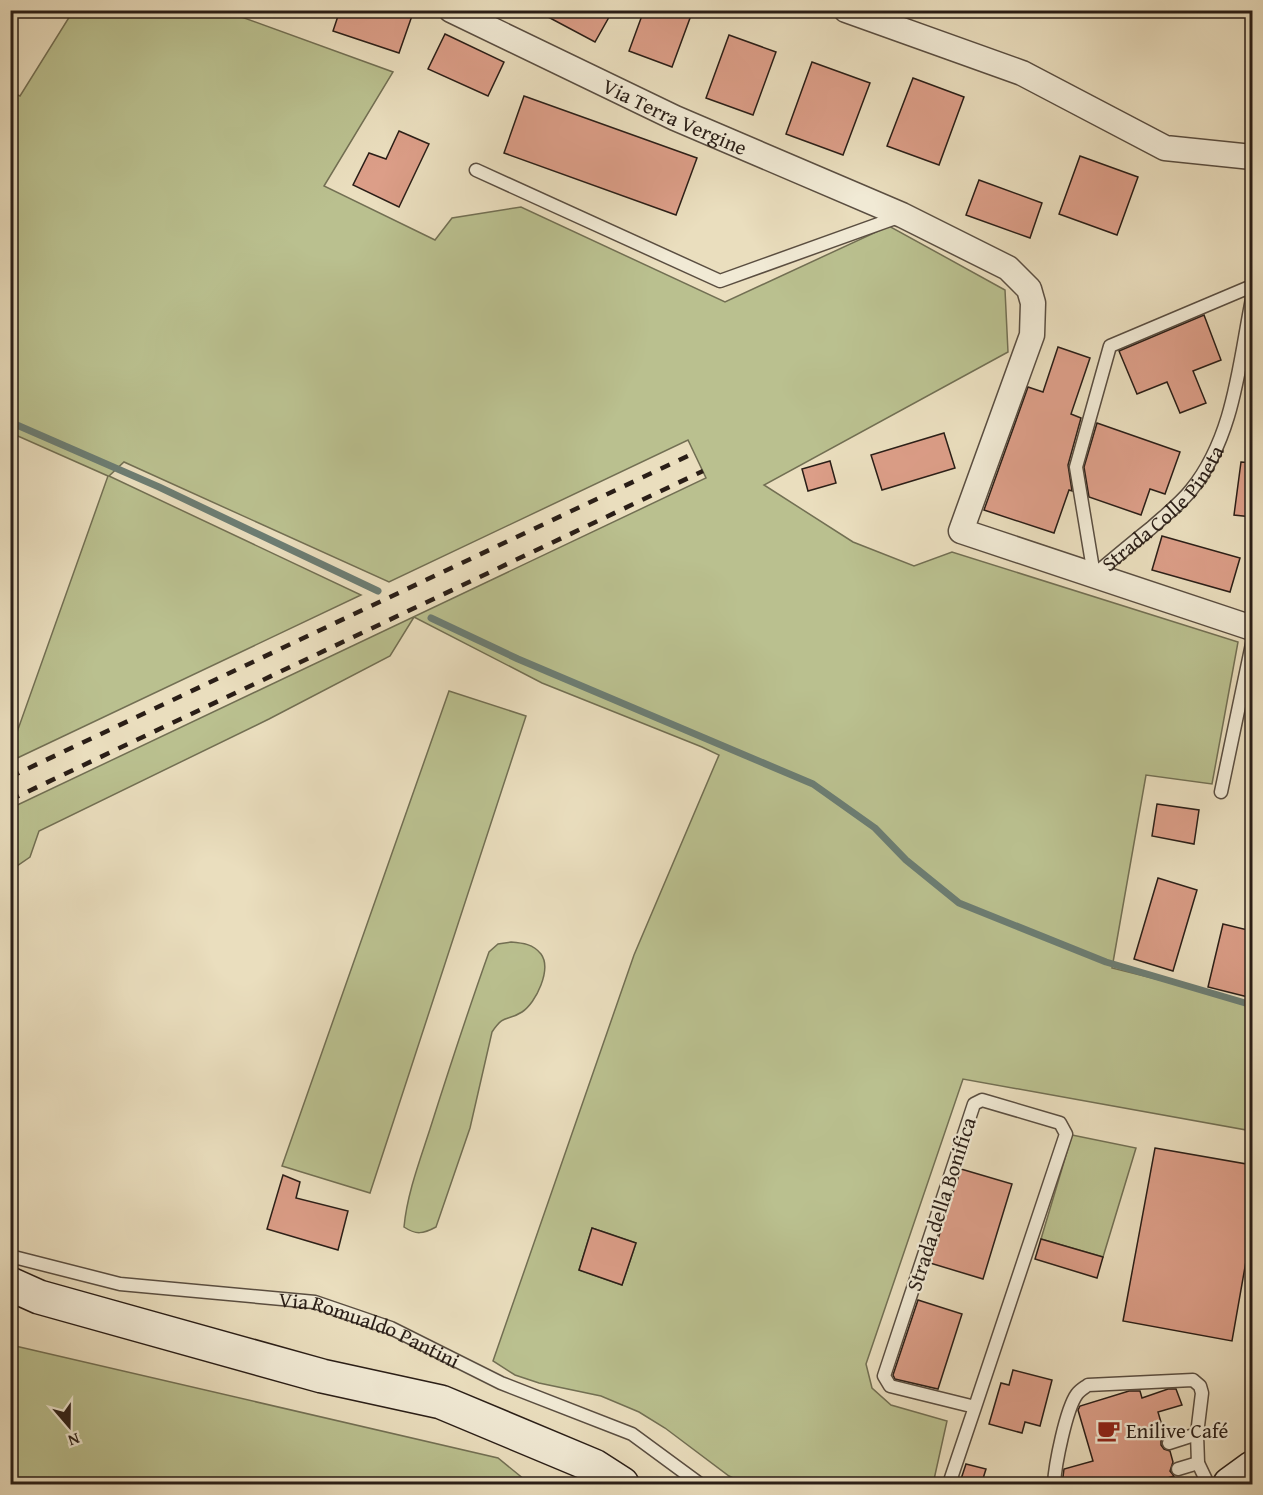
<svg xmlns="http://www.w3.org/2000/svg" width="1263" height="1495" font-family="'Gentium Book Plus',serif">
<rect width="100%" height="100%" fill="#eadebe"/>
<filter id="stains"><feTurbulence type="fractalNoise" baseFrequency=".00333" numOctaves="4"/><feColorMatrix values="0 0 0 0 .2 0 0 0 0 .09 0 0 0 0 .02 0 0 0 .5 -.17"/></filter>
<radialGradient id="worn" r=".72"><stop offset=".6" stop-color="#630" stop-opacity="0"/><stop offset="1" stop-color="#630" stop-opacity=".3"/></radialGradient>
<!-- green -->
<g fill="#bac08f" stroke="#726f53" stroke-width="1.5" fill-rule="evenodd">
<path d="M73 11H225L393 72 324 186 435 240 452 218 521 207 725 302 889 226 1005 290 1008 352 764 485 853 542 914 566 952 552 1238 642 1212 784 1146 775 1112 968 1252 1003V1131L963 1079 866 1364 872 1388 891 1405 947 1421 933 1484H746L729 1476 665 1428 639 1412 601 1396 539 1383 515 1375 493 1361 634 955 719 755 702 747 542 683 414 617 390 656 269 719 39 831 30 857 11 870V808L706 478 688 440 389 582 124 462 109 476 361 595 11 761V737L16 735 108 476 11 433V92L20 96ZM592 1228 636 1243 622 1285 579 1270Z"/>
<path d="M449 691 526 716 370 1193 282 1166Z"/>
<path d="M511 942C523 943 533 944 541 954 552 969 536 1003 522 1012 506 1022 505 1013 492 1032L470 1128 436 1227C423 1234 416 1235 404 1227 407 1194 420 1160 430 1129 449 1069 468 1011 489 952L498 944Z"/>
<path d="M1072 1135 1136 1148 1103 1257 1041 1239Z"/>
<path d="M11 1345 498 1458 530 1484H11Z"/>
</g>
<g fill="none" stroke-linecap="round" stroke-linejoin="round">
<!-- stream -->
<g stroke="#6c7d73" stroke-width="7">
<path d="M10 422 159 487 378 591"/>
<path d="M431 618 518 659 813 784 875 828 906 860 959 903 1106 962 1252 1005"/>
</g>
</g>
<!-- building -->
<g fill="#dc9e88" stroke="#2a1e17" stroke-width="1.5">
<path d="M340 10H414L399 53 333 31Z"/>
<path d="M535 10H613L595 42Z"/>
<path d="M644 10H693L672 67 629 51Z"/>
<path d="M445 34 504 62 488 96 428 69Z"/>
<path d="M729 35 776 52 753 115 706 98Z"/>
<path d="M812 62 870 83 843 155 786 134Z"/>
<path d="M913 78 964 97 939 165 887 146Z"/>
<path d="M524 96 697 158 676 215 504 153Z"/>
<path d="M399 131 429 144 399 207 353 185 369 153 386 159Z"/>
<path d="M1080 156 1138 177 1117 235 1059 214Z"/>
<path d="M979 180 1042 203 1030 238 966 215Z"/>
<path d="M1204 315 1221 360 1193 371 1206 403 1180 413 1167 382 1137 394 1119 351Z"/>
<path d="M1058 347 1090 358 1071 414 1081 418 1068 465 1072 491 1069 490 1054 533 984 510 1028 387 1043 392Z"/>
<path d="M1097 423 1180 452 1165 494 1150 489 1141 515 1089 497 1084 467Z"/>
<path d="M944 433 955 468 882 490 871 455Z"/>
<path d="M830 461 836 483 808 491 802 469Z"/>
<path d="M1241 462 1252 463V517L1234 515Z"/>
<path d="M1162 536 1240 558 1230 592 1152 570Z"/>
<path d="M1157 804 1199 810 1194 844 1152 836Z"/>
<path d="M1158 878 1197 890 1173 971 1134 959Z"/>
<path d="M1223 924 1252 931V998L1208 987Z"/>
<path d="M1155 1148 1252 1165V1227L1232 1341 1123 1321Z"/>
<path d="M961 1169 1012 1184 983 1279 930 1263Z"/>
<path d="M283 1175 300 1182 296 1198 348 1211 338 1250 267 1229Z"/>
<path d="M592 1228 636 1243 622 1285 579 1270Z"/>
<path d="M1041 1239 1103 1257 1097 1278 1035 1259Z"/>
<path d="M918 1300 962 1314 938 1389 895 1379 893 1375Z"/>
<path d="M1013 1370 1052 1380 1040 1426 1025 1422 1022 1433 989 1424 1001 1383 1009 1385Z"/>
<path d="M1168 1389H1176L1182 1405 1158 1412 1165 1436 1161 1441V1445L1164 1449 1170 1451 1173 1462 1170 1471 1174 1476 1145 1485H1062L1064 1469 1093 1461 1078 1410 1080 1406 1129 1391H1140L1142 1398Z"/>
<path d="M966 1464 986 1469 981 1485H959Z"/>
</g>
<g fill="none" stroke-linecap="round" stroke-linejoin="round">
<defs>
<g id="lane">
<path d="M476 170 720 281 901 216"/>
<path id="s1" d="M1252 286 1110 346 1076 467 1094 575C1113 559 1132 543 1151 528 1164 516 1180 504 1191 490 1234 437 1239 364 1252 299"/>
<path d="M1221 792 1252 644"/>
<path id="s2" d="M10 1256 120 1284 315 1302 391 1328 501 1383 632 1434 700 1484"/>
<path d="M1169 1443 1197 1434"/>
<path d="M1178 1469 1198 1463"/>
<path d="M949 1484 975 1407 1066 1134 1060 1123 982 1100 974 1104 884 1376 890 1386 975 1407"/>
<path d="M1054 1484C1055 1465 1066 1409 1077 1394 1080 1390 1084 1388 1088 1385L1193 1380 1200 1386 1202 1393 1197 1434 1198 1463 1208 1484"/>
</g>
<g id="street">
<path id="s3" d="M451 10 675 118 902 215 1008 268 1029 289 1033 303 1032 335 961 531 1252 628"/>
<path d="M846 10 1022 73 1165 148 1252 157"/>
</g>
<g id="secondary">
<path d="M10 1284 39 1297 322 1376 441 1402 594 1466 622 1484"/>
<path d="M1230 1484 1252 1468"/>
</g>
</defs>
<!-- lane casing -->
<use href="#lane" stroke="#5a4e41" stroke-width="15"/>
<!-- street casing -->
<use href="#street" stroke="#5a4e41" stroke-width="27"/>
<!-- secondary casing -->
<use href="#secondary" stroke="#2a1e17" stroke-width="36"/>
<!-- lane -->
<use href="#lane" stroke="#f1ead5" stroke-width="12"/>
<!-- street -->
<use href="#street" stroke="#f1ead5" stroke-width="24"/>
<!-- secondary -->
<use href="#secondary" stroke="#f1ead5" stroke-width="33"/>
<!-- rail -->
<g stroke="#2a1e17" stroke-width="4.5" stroke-dasharray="10 10" stroke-linecap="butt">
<path d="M10 777 694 453"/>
<path d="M10 800 703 471"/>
</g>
</g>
<!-- icons -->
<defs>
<symbol id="cafe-bare" viewBox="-9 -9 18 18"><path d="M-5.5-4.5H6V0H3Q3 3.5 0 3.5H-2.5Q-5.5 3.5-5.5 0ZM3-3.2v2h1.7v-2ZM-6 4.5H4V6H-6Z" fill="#8f2418" stroke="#f1ead5" stroke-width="2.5" paint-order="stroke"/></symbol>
</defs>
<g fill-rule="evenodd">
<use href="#cafe-bare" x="1092" y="1414" width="33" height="33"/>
</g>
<g text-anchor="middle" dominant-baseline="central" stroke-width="4.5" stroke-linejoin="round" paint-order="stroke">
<!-- street labels -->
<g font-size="21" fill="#2a1e17" stroke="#f1ead5">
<text stroke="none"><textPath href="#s3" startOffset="248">Via Terra Vergine</textPath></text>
<text stroke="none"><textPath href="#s1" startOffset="486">Strada Colle Pineta</textPath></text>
<text transform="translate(941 1204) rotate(-72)">Strada della Bonifica</text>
<text stroke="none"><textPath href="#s2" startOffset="369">Via Romualdo Pantini</textPath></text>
</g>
<!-- poi labels -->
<g font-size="21" fill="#2a1e17" stroke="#f1ead5" text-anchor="start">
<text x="1126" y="1430">Enilive Café</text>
</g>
</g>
<!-- margin -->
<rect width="1263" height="1495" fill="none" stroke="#eadebe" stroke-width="36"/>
<rect x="12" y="12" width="1239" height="1471" fill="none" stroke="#2a1e17" stroke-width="3"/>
<rect x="18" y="18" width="1227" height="1459" fill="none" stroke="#2a1e17" stroke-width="1.5"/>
<!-- north arrow -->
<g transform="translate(69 1426) rotate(160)" stroke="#f1ead5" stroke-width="4.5" paint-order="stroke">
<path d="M0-4.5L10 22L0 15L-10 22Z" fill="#2a1e17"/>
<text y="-9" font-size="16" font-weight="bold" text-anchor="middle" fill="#2a1e17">N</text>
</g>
<rect width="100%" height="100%" filter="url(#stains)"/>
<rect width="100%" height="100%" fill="url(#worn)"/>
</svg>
